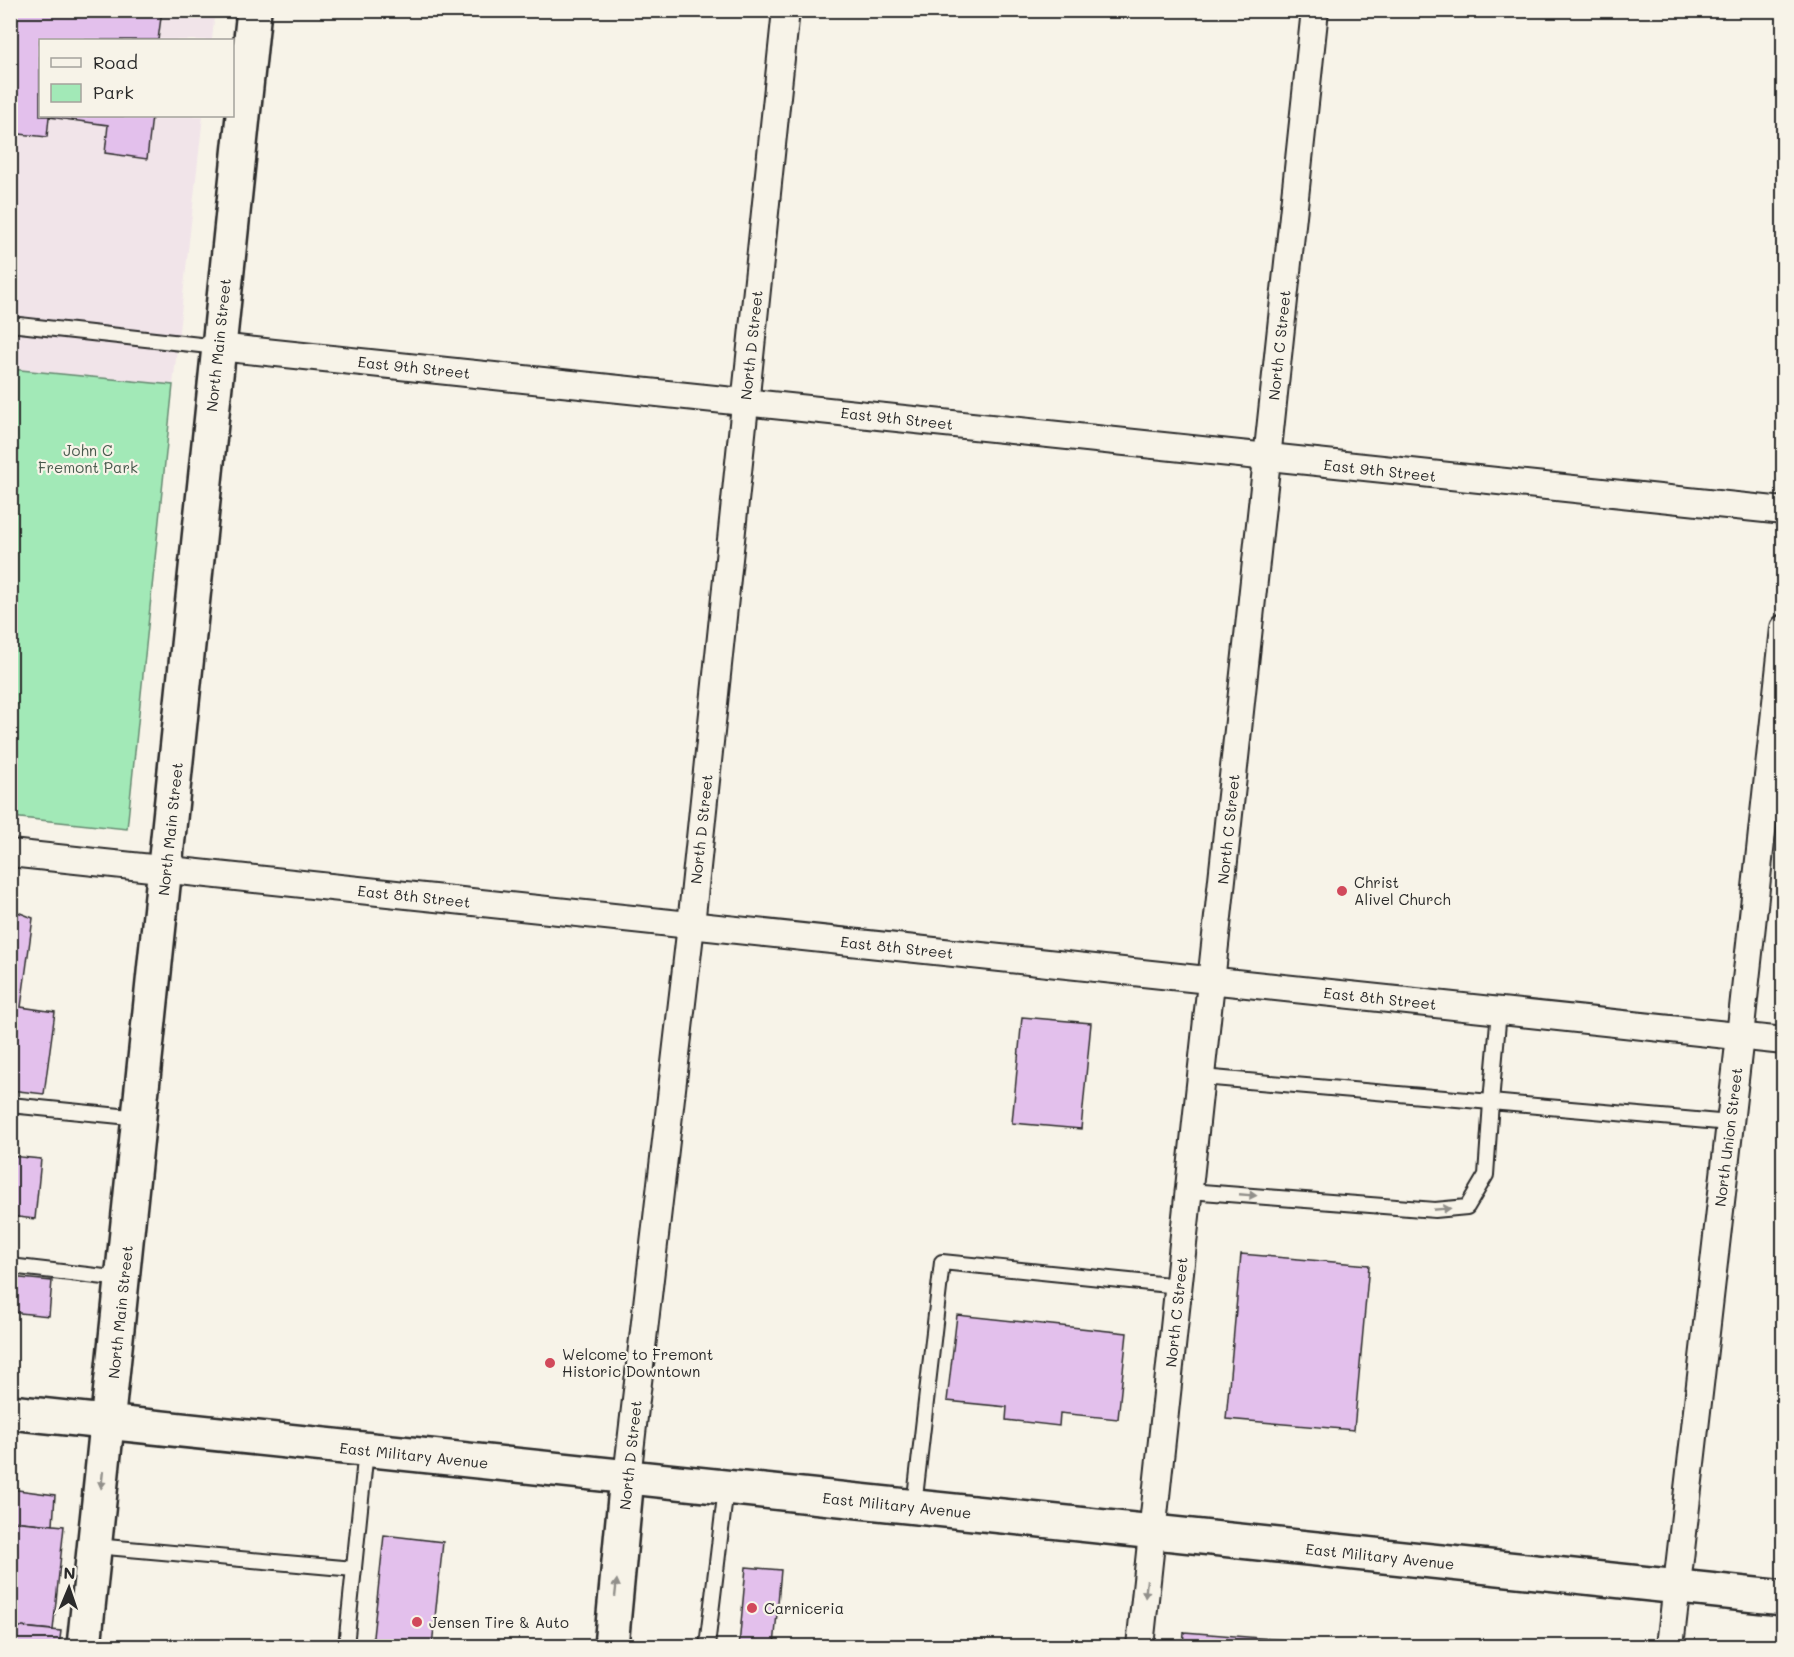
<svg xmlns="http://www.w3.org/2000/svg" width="1794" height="1657" font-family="Mali,sans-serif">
<rect width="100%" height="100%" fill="#f7f3e8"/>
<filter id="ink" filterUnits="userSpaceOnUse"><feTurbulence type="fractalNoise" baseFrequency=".0167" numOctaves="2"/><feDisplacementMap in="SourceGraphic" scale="12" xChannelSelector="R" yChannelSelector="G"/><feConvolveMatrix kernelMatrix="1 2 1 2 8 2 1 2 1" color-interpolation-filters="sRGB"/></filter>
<g filter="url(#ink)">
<!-- built -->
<path fill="#f1e4e9" d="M10 11H215L212 40H40V116H203L173 385 11 369Z"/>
<!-- green -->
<path fill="#a2e9b7" stroke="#668a71" stroke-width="1.5" d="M10 369 173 385 127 829 11 817Z"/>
<!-- building -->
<g fill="#e3c0ec" stroke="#2b2b2b" stroke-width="1.5">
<path d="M10 10H162L158 40H40V116H152L147 159 105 153 108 125 49 117 47 137 10 133Z"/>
<path d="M10 909 33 918 21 1007 55 1012 44 1094 10 1090Z"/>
<path d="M1022 1017 1091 1023 1081 1129 1012 1123Z"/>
<path d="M10 1156 41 1159 35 1219 10 1216Z"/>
<path d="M1241 1254 1369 1265 1354 1430 1226 1419Z"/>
<path d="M10 1277 52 1281 49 1316 10 1312Z"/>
<path d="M957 1315 1127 1333 1118 1419 1060 1413 1059 1426 1006 1420 1007 1407 947 1401Z"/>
<path d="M10 1489 55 1495 53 1525 10 1521Z"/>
<path d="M10 1521 64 1526 53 1630 10 1626Z"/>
<path d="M384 1535 443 1542 432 1646H372Z"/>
<path d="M746 1567 781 1570 774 1646H739Z"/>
<path d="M10 1626 61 1631 59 1646H10Z"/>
<path d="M1184 1632 1286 1640V1646H1183Z"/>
</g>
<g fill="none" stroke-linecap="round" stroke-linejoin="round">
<defs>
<g id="lane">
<path d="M10 324 218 347"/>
<path d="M1202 1077 1491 1102 1499 1011"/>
<path d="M10 1105 140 1118"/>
<path d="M1189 1191 1435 1210 1467 1207 1486 1175 1491 1102 1730 1123"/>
<path d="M10 1266 122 1279"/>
<path d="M914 1506 942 1262 1179 1286"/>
<path d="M95 1546 354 1569"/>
<path d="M346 1646 366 1450"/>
<path d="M707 1646 726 1488"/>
</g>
<g id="street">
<path d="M218 347 1784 511"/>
<path d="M10 853 1784 1041"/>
<path d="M627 1477 691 925 786 10"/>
<path d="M1140 1646 1315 10"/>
<path d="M1670 1646 1740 1036 1784 628"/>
</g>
<g id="secondary">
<path d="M10 1412 1784 1598"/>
<path d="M84 1646 254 10"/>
<path d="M611 1646 627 1477"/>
</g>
</defs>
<!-- lane casing -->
<use href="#lane" stroke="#2b2b2b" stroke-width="18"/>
<!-- street casing -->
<use href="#street" stroke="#2b2b2b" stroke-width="30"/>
<!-- secondary casing -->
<use href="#secondary" stroke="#2b2b2b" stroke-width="38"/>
<!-- lane -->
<use href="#lane" stroke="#f7f3e8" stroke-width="14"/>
<!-- street -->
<use href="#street" stroke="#f7f3e8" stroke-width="26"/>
<!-- secondary -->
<use href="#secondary" stroke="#f7f3e8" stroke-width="33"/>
</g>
<!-- one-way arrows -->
<defs><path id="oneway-solid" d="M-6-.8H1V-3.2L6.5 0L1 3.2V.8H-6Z" transform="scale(1.5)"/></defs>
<g fill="#918f8a">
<use href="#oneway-solid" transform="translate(1248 1195) rotate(5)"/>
<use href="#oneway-solid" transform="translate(1442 1209) rotate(-5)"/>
<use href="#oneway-solid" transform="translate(102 1480) rotate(96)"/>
<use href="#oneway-solid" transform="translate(616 1588) rotate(-84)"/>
<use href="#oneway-solid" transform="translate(1146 1589) rotate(96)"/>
</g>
</g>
<!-- markers -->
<g fill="#d1495b" stroke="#f7f3e8" stroke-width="2">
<circle cx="1342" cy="891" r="6"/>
<circle cx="550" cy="1363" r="6"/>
<circle cx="752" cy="1608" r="6"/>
<circle cx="417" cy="1622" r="6"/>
</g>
<g text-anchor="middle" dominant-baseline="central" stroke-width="4.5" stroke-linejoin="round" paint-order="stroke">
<!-- street labels -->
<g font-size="15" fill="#2b2b2b" stroke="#f7f3e8">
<text transform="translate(218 345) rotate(-84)">North Main Street</text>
<text transform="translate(751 345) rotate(-84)">North D Street</text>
<text transform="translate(1279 345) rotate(-84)">North C Street</text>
<text transform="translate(414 367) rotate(6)">East 9th Street</text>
<text transform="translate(897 418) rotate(6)">East 9th Street</text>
<text transform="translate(1380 470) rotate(6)">East 9th Street</text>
<text transform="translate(170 829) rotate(-84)">North Main Street</text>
<text transform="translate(701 829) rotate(-84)">North D Street</text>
<text transform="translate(1228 829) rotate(-84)">North C Street</text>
<text transform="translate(414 896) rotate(6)">East 8th Street</text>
<text transform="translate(897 947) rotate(6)">East 8th Street</text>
<text transform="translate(1380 998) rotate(6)">East 8th Street</text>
<text transform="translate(1728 1137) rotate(-83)">North Union Street</text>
<text transform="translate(120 1312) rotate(-84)">North Main Street</text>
<text transform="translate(1176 1312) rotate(-84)">North C Street</text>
<text transform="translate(414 1455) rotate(6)">East Military Avenue</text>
<text transform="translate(630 1455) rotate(-84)">North D Street</text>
<text transform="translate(897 1505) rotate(6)">East Military Avenue</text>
<text transform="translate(1380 1556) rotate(6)">East Military Avenue</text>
</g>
<!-- park labels -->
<g font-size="15" fill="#495a4e" stroke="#f7f3e8">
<text x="88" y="450">John C<tspan x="88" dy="17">Fremont Park</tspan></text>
</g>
<!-- poi labels -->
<g font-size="15" fill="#2b2b2b" stroke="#f7f3e8" text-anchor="start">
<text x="1354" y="882">Christ<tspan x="1354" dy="17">Alivel Church</tspan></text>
<text x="562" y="1354">Welcome to Fremont<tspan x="562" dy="17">Historic Downtown</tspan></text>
<text x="764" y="1608">Carniceria</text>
<text x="429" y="1622">Jensen Tire &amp; Auto</text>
</g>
</g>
<!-- margin -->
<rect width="1794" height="1657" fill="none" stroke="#f7f3e8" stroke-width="36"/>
<rect x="18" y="18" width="1758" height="1621" fill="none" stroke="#2b2b2b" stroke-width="2" filter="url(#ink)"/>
<!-- legend -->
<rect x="39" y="39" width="195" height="78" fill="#f7f3e8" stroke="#a5a39c" stroke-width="1.5"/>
<rect x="51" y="58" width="30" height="9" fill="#f7f3e8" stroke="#a5a39c" stroke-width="1.5"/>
<text x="93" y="69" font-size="18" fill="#2b2b2b">Road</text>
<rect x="51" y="84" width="30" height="18" fill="#a2e9b7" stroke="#a5a39c" stroke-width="1.5"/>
<text x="93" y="99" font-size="18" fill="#2b2b2b">Park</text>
<!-- north arrow -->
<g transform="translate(69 1588) rotate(2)" stroke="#f7f3e8" stroke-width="4.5" paint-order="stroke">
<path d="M0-4.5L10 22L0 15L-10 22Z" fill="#2b2b2b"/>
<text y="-9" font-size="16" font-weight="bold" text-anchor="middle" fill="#2b2b2b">N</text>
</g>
</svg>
